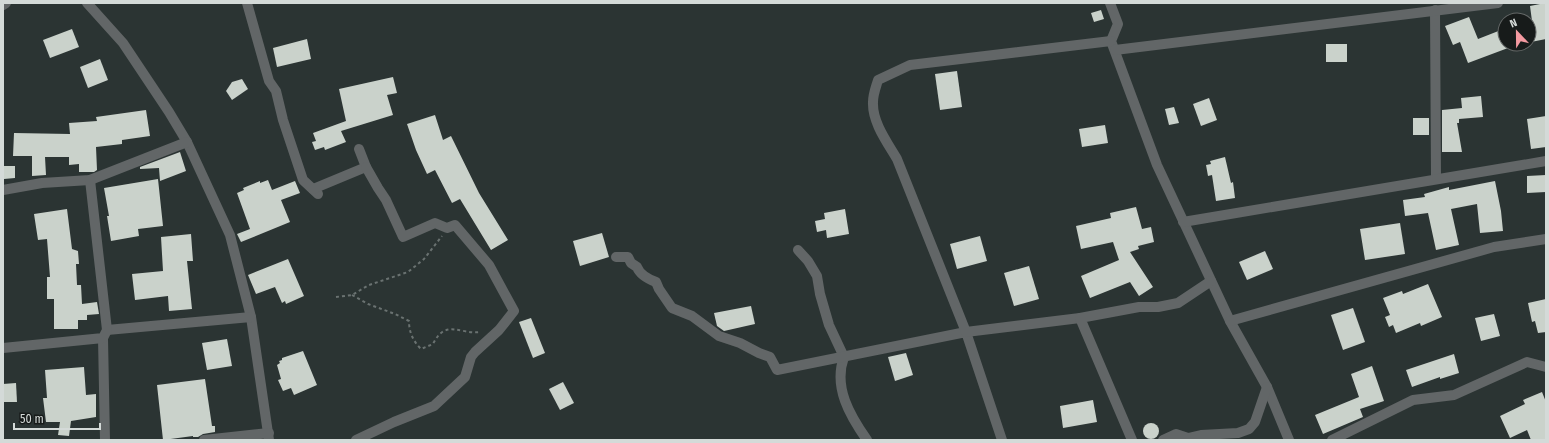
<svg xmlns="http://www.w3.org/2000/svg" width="1549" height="443" font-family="'Fira Sans Condensed',sans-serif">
<rect width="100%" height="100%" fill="#2b3433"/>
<!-- building -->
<g fill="#cad2cb">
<path d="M1545 3 1546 39 1531 42 1529 21H1532L1530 6Z"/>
<path d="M1101 10 1104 19 1094 22 1091 13Z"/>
<path d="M1469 17 1478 39 1501 30 1505 44H1506L1508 48 1468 63 1460 42 1453 45 1445 26Z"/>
<path d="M72 29 79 47 50 58 43 40Z"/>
<path d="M307 39 311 59 277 67 273 48Z"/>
<rect x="1326" y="44" width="21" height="18"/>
<path d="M100 59 108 80 88 88 80 67Z"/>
<path d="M957 71 962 107 940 110 935 74Z"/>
<path d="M393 77 397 93 387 95 393 115 341 131 346 142 325 150 324 147 315 150 312 142 316 141 313 133 346 121 339 89Z"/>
<path d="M242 79 248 89 232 100 226 91 232 82Z"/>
<path d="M1481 96 1483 117 1459 119V123H1457L1462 152H1442V110L1462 108 1461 98Z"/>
<path d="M1209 98 1217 120 1201 126 1193 104Z"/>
<path d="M1174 107 1179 123 1169 125 1165 109Z"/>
<path d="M146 110 150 136 122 140V144L96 147 97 170 94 172H79V164L69 165V157H45L46 175 32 176V156H13L14 133 70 134 69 123 97 121 96 117Z"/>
<path d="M435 115 443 140 451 136 479 193 508 240 491 250 460 199 452 203 435 170 427 174 416 150 407 124Z"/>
<path d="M1546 116V147L1531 149 1527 119Z"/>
<rect x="1413" y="118" width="16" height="17"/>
<path d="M1105 125 1108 143 1082 147 1079 129Z"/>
<path d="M180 152 186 171 160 181 159 168 140 169V167Z"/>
<path d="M1225 157 1231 183 1233 182 1235 198 1216 201 1212 175 1208 176 1206 165 1211 164 1210 161Z"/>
<path d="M4 166H15V178L4 179Z"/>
<path d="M1546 175V192L1527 193V176Z"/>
<path d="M158 179 163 226 138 229 139 236 111 241 107 216H109L104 188Z"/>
<path d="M268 180 272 190 295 181 300 193 281 200 290 222 241 242 237 234 250 229 237 193 244 190 243 188 260 181V183Z"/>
<path d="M1495 181 1501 211 1503 231 1480 233 1477 204 1451 209 1459 245 1436 250 1428 213 1405 216 1403 200 1425 197 1424 194 1449 187V190Z"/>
<path d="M1136 207 1142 229 1151 227 1154 242 1138 246 1139 249 1130 252 1153 287 1139 296 1130 282 1090 298 1081 276 1119 260 1113 242 1081 249 1076 226 1111 218 1110 213Z"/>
<path d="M67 209 72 249 78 251 79 264H76L77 285H81L82 304 97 302 99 314 87 315V320H78V329H54V299H47V277H50L47 239 38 240 34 214Z"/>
<path d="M845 209 849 234 827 238 826 230 817 232 815 221 825 219 824 213Z"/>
<path d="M1400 223 1405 254 1365 260 1360 229Z"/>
<path d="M602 233 609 257 580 266 573 241Z"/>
<path d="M191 234 193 261H187L192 309 169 311 168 296 135 300 132 274 163 271 161 237Z"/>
<path d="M980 236 987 261 957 269 950 244Z"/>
<path d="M1265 251 1273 269 1247 280 1239 262Z"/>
<path d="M288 259 304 296 286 304 285 301 282 303 275 287 256 294 248 275Z"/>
<path d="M1029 266 1039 299 1014 306 1004 273Z"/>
<path d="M1428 284 1442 317 1421 326 1420 323 1396 333 1393 325 1389 327 1385 317 1390 315 1383 298 1402 291 1403 294Z"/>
<path d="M1546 299V332L1538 333 1535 321 1532 322 1528 303Z"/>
<path d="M751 306 755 324 724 331 717 326 714 313Z"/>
<path d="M1353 308 1365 342 1343 350 1331 315Z"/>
<path d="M1494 314 1500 336 1481 341 1475 318Z"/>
<path d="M531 318 545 353 533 358 519 322Z"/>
<path d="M227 339 232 366 207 370 202 343Z"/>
<path d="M303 351 317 385 294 395 291 388 283 391 278 380 281 379 277 365 280 363 279 361 282 360V358Z"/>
<path d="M906 353 913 375 895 381 888 357Z"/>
<path d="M1454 354 1459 373 1440 379V377L1412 387 1406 370Z"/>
<path d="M1372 366 1384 401 1360 409 1363 417 1323 434 1315 415 1359 397 1351 374Z"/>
<path d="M84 367 86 395 96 394V417L71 421 69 436 58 435 60 422H46L43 398H47L45 370Z"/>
<path d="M205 379 212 426H215V432L203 434 198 437H193V436L163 440 157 385Z"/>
<path d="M563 382 574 403 560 410 549 389Z"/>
<path d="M16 383 17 402H3V384Z"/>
<path d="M1542 392 1546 402V440H1531L1527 430 1510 438 1500 416 1525 404 1523 400Z"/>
<path d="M1093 400 1097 422 1063 428 1060 406Z"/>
<circle cx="1151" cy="431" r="8"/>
</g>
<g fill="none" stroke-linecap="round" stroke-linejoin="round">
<!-- path -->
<g stroke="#6a7271" stroke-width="2" stroke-dasharray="3 3" stroke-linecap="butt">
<path d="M352 295 368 304 395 314 409 321C409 332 413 341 421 349L433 344C446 318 460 335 481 332"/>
<path d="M336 297 352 295 369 285 408 272 424 259 442 236"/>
</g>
<!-- minor -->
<g stroke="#626667" stroke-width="10">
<path d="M87 3 123 43 169 112 187 142 230 235 251 317 269 440"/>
<path d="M247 3 269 81 276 91 283 120 303 180 318 194"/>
<path d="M1110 3 1118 24 1111 41 1157 165 1230 321 1267 387 1289 440"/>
<path d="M3 5 6 3"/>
<path d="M1435 10 1436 179"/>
<path d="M1115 50 1498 3"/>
<path d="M313 189 366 167 359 149"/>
<path d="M3 190 42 183 90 180 187 142"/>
<path d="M1183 222 1546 161"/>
<path d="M798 250 808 261 817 276 820 294 829 325 844 357C833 387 850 416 867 440"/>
<path d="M616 257H628L631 263 637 267C640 275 648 279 656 282L659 289 672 308 692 316 719 336 740 343 759 353 770 357 777 370 966 332 1002 440"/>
<path d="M1080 318 966 332 897 159C887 142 872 122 873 102 873 94 876 87 878 80L910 65 1111 41"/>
<path d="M1230 321 1494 247 1546 239"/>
<path d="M107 330 251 317"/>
<path d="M103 338 105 440"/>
<path d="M3 348 103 338 107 330 90 180"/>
<path d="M204 440 269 433"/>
<path d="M356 440 394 422 434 406 465 377 471 357 475 352 499 330 514 311 489 265 455 225 447 228 435 223 403 237 386 200 378 188 366 167"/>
<path d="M1132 440 1080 318 1139 307H1158L1178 303 1211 281"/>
<path d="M1163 440 1176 434 1188 438 1201 435 1238 433 1249 429 1255 422 1267 387"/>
<path d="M1332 440 1413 400 1454 395 1527 362 1546 367"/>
</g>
</g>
<!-- border -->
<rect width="1549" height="443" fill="none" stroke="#d4dad8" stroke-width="8"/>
<!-- north arrow -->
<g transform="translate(1517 32) rotate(338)"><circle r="19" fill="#171b1a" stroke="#636766"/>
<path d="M0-3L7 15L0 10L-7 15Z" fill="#f49aa1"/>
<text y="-6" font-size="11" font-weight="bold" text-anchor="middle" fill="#d4dad8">N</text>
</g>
<!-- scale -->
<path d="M14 423v6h86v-6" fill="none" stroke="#d4dad8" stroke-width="2"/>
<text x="20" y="423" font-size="12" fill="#d4dad8" stroke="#171b1a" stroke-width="3" paint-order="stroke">50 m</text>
</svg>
